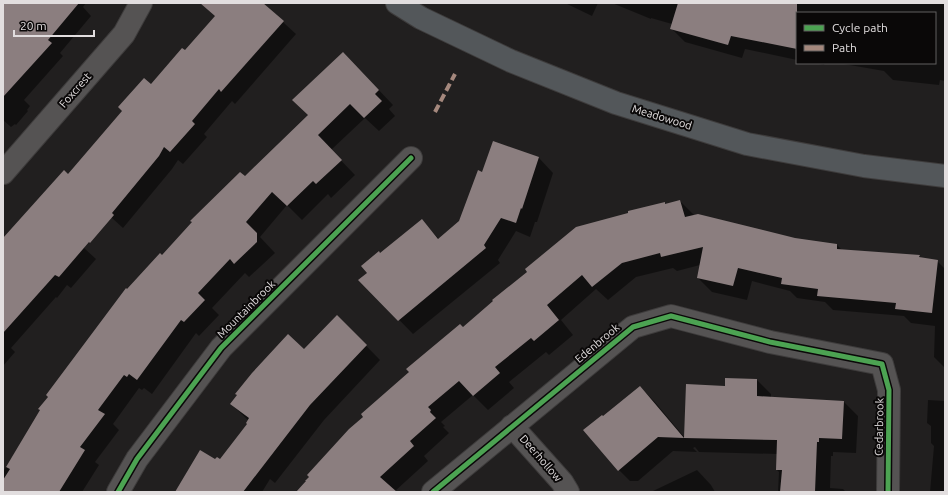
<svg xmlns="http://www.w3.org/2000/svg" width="948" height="495" font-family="Ubuntu,sans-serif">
<rect width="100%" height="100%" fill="#211f1f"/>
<!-- shadow -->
<g fill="#0007">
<path d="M3 3H86L83 7 91 16 60 53 63 56 24 100 30 106 27 110 28 111 16 125 15 124 11 127 3 120Z"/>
<path d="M208 3H262L296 34 235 104 232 101 204 134 207 137 183 164 178 160 172 169 123 228 80 189 151 85 185 52 217 16Z"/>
<path d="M565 3H598L592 16Z"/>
<path d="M612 3H945V81L940 80 939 85 893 80 884 71 838 63H935V13H797V60L745 49 742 58 685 42 671 28 672 24 651 18V19Z"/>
<path d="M814 63H825L824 65Z"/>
<path d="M357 67 393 105 389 109 395 116 379 131 365 118 331 150 355 175 331 198 328 194 302 220 287 205 260 237 275 253 249 277 245 273 212 308 219 315 199 336 196 333 152 394 144 388 142 390 139 388 113 424 119 430 95 462 99 465 82 492H3V472L41 411 127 290 245 178Z"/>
<path d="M493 142 539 158 553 173 537 222H535L530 237 516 231 498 260 500 263 413 334 360 280 368 273 381 254 421 220 439 239 460 222 483 173Z"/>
<path d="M680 201 695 216 794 239 837 245 842 250 919 256 922 259 937 261 945 269V368L934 357 935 326 911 323 904 316 833 310 825 302 797 298 790 291 752 281 747 300 712 292 698 278 700 265 677 271 673 268 636 277 608 300 596 289 561 320 573 335 549 355 546 352 509 382 514 388 488 410 473 395 441 422 445 426 443 427 449 433 424 456 428 461 394 492H298L463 328 630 214 664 203 666 205Z"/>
<path d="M3 248H84L96 259 71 288 67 285 57 298 56 297 11 348 15 352 3 366Z"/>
<path d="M337 316 380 360 324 420 275 483 270 479 262 492H176L216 460H221L248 424 249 421 231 404 304 350Z"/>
<path d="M757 380 771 394V398L844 402 858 416 856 453 833 452V456H831L830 488 843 489 846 492H778L779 472 777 470V454L699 452 695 447 693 448 697 452 673 451 638 481H630L615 466 603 418 640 387 654 401 685 438 726 387Z"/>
<path d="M928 400 945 401V492H930L934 446 931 443V426L927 423Z"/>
<path d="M697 470 711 485 715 492 653 491Z"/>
</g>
<!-- building -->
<g fill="#8b7e7f">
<path d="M3 3H79L48 40 52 43 3 97Z"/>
<path d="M200 3H263L284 21 221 92 219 89 192 121 195 124 170 152 164 147 159 156 112 213 114 215 90 243 89 242 59 277 55 275 3 333V238L64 170 68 174 122 111 118 107 144 78 151 84 182 48 185 50 215 16Z"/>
<path d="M678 3H797V49L731 36 728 45 670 29Z"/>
<path d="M343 52 379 90 375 94 382 101 364 118 350 104 318 135 342 160 316 184 313 181 287 206 272 192 246 222 257 233V242L234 264 230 259 198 293 205 300 184 322 181 320 137 380 129 374 127 377 124 375 98 410 105 414 80 447 85 450 59 492H3V480L10 469 6 467 40 410 38 409 48 397 46 395 126 288 127 289 160 253 162 255 192 222 190 221 240 172 245 176 308 115 292 100Z"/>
<path d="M493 141 539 157 522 209 521 208 516 223 501 218 484 245 486 248 398 321 358 280 367 273 361 266 379 251 380 253 422 219 438 239 459 221 478 170 482 172Z"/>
<path d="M680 200 685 217 698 214 795 238 837 244V249L920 255 919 257 938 260 932 313 895 309 896 303 817 296 818 289 781 284 782 278 738 268 733 286 697 278 703 247 661 257 660 253 622 263 592 287 582 275 547 305 559 320 534 341 531 338 495 367 500 373 473 396 459 381 428 407 431 410 430 412 436 418 410 441 414 446 380 477 397 492H296L306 481H305L309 477 307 475 349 429 363 417 361 414 409 372 406 369 460 324 463 327 493 301 492 300 527 272 525 269 576 227 628 213V211L665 202V204Z"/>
<path d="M337 315 367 345 310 405 243 492H175L200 450 215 459 217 457 220 459 247 424 246 423 249 418 230 404 237 395 235 394 252 373 288 334 304 349Z"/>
<path d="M725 378 757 379V396L844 401 842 439 819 438V442H817L815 492H780L782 470H776L777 440 684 438 686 384 725 386Z"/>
<path d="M640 386 684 438 658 437 618 471 583 430 602 415 603 416Z"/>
</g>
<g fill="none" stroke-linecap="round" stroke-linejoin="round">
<defs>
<g id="minor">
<path d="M3 173 124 34 141 3"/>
<path d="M512 426 562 482 568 492"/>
<path d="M118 492 137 459 221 348 411 158"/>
<path d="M433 492 633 327 671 316 770 342 882 364 889 390 888 492"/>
</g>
<path id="major" d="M397 3 421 18 511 61 616 103 747 144 864 166 945 176"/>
</defs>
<!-- minor casing -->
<use href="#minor" stroke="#3e3c3c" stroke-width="24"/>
<!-- major casing -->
<use href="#major" stroke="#3e3c3c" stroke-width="24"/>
<!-- minor -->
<use href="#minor" stroke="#555353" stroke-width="22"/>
<!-- major -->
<use href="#major" stroke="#53575a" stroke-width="22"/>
<!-- quiet -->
<path stroke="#a5887d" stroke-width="4" stroke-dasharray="8 4" stroke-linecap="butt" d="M435 112 455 74"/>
<defs>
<g id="cycleway">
<path d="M118 492 137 459 221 348 411 158"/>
<path d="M433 492 633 327 671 316 770 342 882 364 889 390 888 492"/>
</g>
</defs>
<!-- cycleway casing -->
<use href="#cycleway" stroke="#0a0808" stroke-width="8"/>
<!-- cycleway -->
<use href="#cycleway" stroke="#4ca352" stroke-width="5"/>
</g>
<g text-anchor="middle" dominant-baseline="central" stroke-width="4" stroke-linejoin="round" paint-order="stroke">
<!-- street labels -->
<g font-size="11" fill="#e2dedf" stroke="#0a0808">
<text transform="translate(75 90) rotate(-49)">Foxcrest</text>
<text transform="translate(662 117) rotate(17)">Meadowood</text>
<text transform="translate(246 309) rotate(-45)">Mountainbrook</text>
<text transform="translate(597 343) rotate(-40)">Edenbrook</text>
<text transform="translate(879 427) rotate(-89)">Cedarbrook</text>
<text transform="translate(541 458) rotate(49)">Deerhollow</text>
</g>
</g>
<!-- border -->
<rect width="948" height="495" fill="none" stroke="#e2dedf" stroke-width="8"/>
<!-- legend -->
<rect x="796" y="12" width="140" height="52" fill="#0a0808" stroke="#605e5e"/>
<rect x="804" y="25" width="20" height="6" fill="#4ca352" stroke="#605e5e"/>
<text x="832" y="32" font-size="12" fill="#e2dedf">Cycle path</text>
<rect x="804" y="45" width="20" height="6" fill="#a5887d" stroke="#605e5e"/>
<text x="832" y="52" font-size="12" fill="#e2dedf">Path</text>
<!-- scale -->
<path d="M14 30v6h80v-6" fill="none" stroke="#e2dedf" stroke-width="2"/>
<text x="20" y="30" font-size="12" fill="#e2dedf" stroke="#0a0808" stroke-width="3" paint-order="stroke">20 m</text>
</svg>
